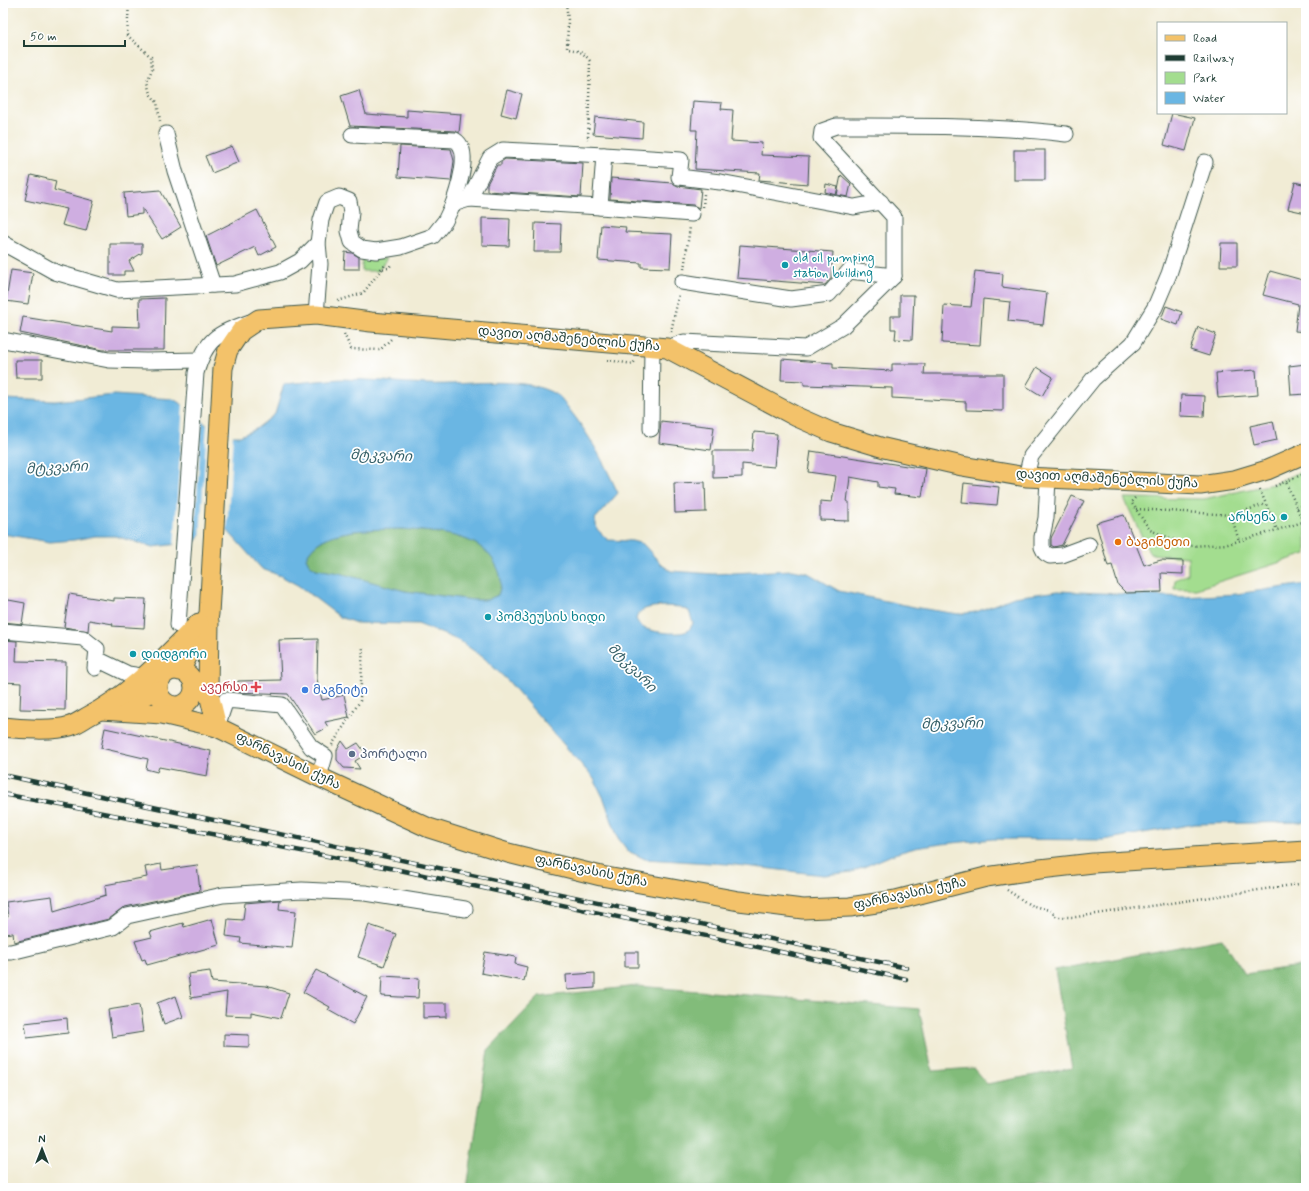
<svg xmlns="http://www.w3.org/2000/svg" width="1309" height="1191" font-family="Mynerve,'Noto Sans Georgian',sans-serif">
<rect width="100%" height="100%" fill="#fff"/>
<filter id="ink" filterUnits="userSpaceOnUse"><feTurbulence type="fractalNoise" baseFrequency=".025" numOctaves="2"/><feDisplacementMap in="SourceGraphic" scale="8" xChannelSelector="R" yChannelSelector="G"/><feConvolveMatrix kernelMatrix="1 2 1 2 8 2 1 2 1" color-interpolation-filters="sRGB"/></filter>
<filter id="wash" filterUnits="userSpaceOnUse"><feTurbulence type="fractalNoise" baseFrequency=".012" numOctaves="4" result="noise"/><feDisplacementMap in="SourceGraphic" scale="16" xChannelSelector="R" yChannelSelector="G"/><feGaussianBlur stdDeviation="0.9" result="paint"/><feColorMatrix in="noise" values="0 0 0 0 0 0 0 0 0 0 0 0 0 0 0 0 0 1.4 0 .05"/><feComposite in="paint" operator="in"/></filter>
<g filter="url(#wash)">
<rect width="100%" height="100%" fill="#f1ecd5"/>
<!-- green -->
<g fill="#a3dd8f" stroke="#618d62">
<path d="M362 258H387L378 271H362Z"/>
<path d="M1306 469V554L1196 589H1174L1175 580 1188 574V557L1150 554 1124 498 1204 499 1273 484Z"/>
</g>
<!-- forest -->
<g fill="#82bc7a" stroke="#507c57">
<path d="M403 529C435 533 480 532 497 565 502 576 502 584 498 595L487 600H473L405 591 339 573 316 569 309 564 306 558C320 526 373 530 403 529Z"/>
<path d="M1222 939 1245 974 1306 965V1188H467L488 1050 539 997 637 986 919 1009 932 1071 973 1068 987 1084 1072 1068 1055 970Z"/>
</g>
<!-- water -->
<path fill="#6ab6e3" stroke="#447a8c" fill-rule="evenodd" d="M340 379C369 379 399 383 428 384 467 386 522 374 557 395 562 398 566 405 569 409 590 435 604 463 618 493L595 519 597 529 608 540 632 541 643 544 662 565 671 571 713 574 793 570 808 573 839 591 919 608 958 614 976 612 1014 597 1058 591 1185 597 1236 594 1306 584V822L1195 824 1103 840 993 839 942 844 915 848 894 854 852 872 824 875 727 864 645 859 628 851 618 838 604 799 594 779 509 682 484 658 460 641 418 624 356 623 340 617 299 586 281 576 262 569 227 530H204L195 542 153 547 115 536H95L74 540 50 542 3 534V399L55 401 114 395 173 399 188 408 211 429 227 436H240L256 429 275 414 284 384ZM403 529C435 533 480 532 496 565 502 576 502 584 498 595L487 600H473L405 591 339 573 316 569 309 564 306 558C320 526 373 530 403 529ZM666 606 680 607 689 611 693 623C691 627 690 630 685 632 676 635 650 632 642 627 639 625 638 622 636 619 640 606 654 607 666 606Z"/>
<!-- pier -->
<g fill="#f1ecd5">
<path d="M183 403 202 417 194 545 174 547Z"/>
<path d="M207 422 212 428 227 434H233L227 533 205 532 200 539Z"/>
</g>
<g id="blocks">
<!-- building -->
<g fill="#cfaee1">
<path d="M359 90 366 114 407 117V110L461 114 459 133 455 131 350 126 341 96Z"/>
<path d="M507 90 522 94 516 118 501 114Z"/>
<path d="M693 101 722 103 721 109 733 110 731 141 762 143 761 155 809 157 808 184 759 180 760 173 695 169 697 130H691Z"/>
<path d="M1172 113 1195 118 1186 151 1164 145Z"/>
<path d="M595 117 643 122 642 138 593 134Z"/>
<path d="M232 146 239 162 212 173 205 156Z"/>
<path d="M400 146 451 149 454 161 451 181 398 177Z"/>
<rect x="1014" y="150" width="31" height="30"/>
<path d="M505 159 583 163 581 197 487 191V184L497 165H501V162Z"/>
<path d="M31 175 56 181 54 190 94 201 86 231 62 225 67 209 25 200Z"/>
<path d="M841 175 851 184 848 197 837 195Z"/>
<path d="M611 178 672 183 678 186 701 189 699 208 693 205 610 199Z"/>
<path d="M1295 182 1306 185V213L1288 209Z"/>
<path d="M826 184 838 187 836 195 825 192Z"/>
<path d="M160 190 181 227 162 239 142 208V214L126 216 124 193Z"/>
<path d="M257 210 276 247 259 256 255 247 216 266 206 236Z"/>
<path d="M482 218 510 219 509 246 482 245Z"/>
<path d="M535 223 561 224 560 252H534Z"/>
<path d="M601 225 626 227 625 232 672 234 670 268 641 267V263L598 260Z"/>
<path d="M1221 243H1237V266H1220Z"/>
<path d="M110 244H142V253L129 261 134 271H124V275H110Z"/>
<path d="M740 245 833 252 831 278 825 285 737 278Z"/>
<path d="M345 252 352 253 359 257V269H344Z"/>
<path d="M11 270 33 273 28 304 6 301Z"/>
<path d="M975 271 1003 274 1002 287 1047 293 1043 325 1008 321 1010 302 983 299 980 345 942 343 944 305 971 307Z"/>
<path d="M1270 271 1306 281V332L1295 331 1298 304 1263 295Z"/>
<path d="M900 295H914L912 340 895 339 896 329H891V316H900Z"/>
<path d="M165 298 164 350H103L20 333 23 317 112 331V326L140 327 139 299Z"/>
<path d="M1166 306 1182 312 1178 325 1161 319Z"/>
<path d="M1198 327 1216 334 1209 356 1190 350Z"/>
<path d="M782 359 833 363V368L892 371V364H925L924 374H1003V411L966 410V402L892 398V388L804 385V381L781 380Z"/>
<path d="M15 360H42V378H16Z"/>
<path d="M1306 364V394L1291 395 1289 366Z"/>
<path d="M1037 367 1053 377 1042 396 1026 386Z"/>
<path d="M1256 370 1258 395 1218 398 1216 373Z"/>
<path d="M1181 395 1205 396 1204 417 1180 416Z"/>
<path d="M661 421 714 427 711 450 659 443Z"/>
<path d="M1273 421 1277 440 1254 445 1250 426Z"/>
<path d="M754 432 777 434 774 467 742 464V477L713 478V451H752Z"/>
<path d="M811 451 926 469 922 497 894 494 895 489 878 487V482L850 477 847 502H849V521L820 520V501L832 502 836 476 808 472Z"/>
<path d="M705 482 706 512 675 513 674 483Z"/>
<path d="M964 483 999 487 997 505 962 502Z"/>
<path d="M1072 496 1084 501 1062 545 1054 547 1051 545V538Z"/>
<path d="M1124 515 1144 565 1161 560 1183 561V574L1161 573 1162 592 1126 593 1118 585 1112 565 1108 566 1096 523Z"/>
<path d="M69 594 114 601V598L146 599 144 628 112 626 113 624 89 620 88 631 64 627Z"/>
<path d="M3 599 25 603 22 624 3 622Z"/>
<path d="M318 639 317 679 322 700 344 695 349 717 325 722 328 727 315 734 288 694 238 692V681L281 680 279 640Z"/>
<path d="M3 640 17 641 16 661 66 662 65 710 20 709 21 683 3 682Z"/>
<path d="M105 728 211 751 207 776 159 767 157 772 146 769 148 759 101 748Z"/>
<path d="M342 741 348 749 358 743 366 754 355 761 360 769 344 768 337 760V750Z"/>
<path d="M161 864 162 870 197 865 200 891 125 907 109 919 14 942 13 933 3 934V918L8 917 6 902 52 896 54 911 106 895 105 885 147 877 145 867Z"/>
<path d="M280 900 279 909 296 911 292 948 240 943 241 938 226 936 228 919 243 920 245 903Z"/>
<path d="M212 919 219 945 147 965 145 959 142 960 135 941 152 937 150 932 183 923 184 927Z"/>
<path d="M369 925 396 934 384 966 358 957Z"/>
<path d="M485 952 516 957 515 964 527 967 524 981 481 973Z"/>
<rect x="625" y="952" width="13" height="15"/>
<path d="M316 970 367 997 353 1024 328 1010 330 1007 303 992Z"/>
<path d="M210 971 212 982 266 986 289 993 281 1018 251 1012V1016L225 1015 227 992 191 998 188 974Z"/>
<path d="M595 973V988L567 990 566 975Z"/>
<path d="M382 976 419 978 418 998 381 996Z"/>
<path d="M176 996 183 1017 164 1024 157 1003Z"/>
<path d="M423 1003H447V1017L423 1018Z"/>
<path d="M139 1005 143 1032 112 1037 108 1010Z"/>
<path d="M67 1018 68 1033 27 1038 25 1023Z"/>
<path d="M224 1034 249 1035V1047L224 1046Z"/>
</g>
</g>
</g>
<g filter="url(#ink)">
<use href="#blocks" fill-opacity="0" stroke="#3e574c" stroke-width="1"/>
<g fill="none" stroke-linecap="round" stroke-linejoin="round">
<defs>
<g id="minor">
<path d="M166 134 175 171 213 285"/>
<path d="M352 135 455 140C472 150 458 189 453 204"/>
<path d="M469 199 490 158 503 150 604 155"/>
<path d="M600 207 692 214"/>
<path d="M3 243 55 272 117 290 235 284 280 272 300 261 318 243"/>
<path d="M682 282 791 299 829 294 849 271 894 276"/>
<path d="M316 315 320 264 318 243 321 220 327 202 339 197 349 201 351 212 349 231 352 242 362 249 376 251 401 247 433 236 445 221 453 204 469 199 600 207 604 155 681 160 679 177 720 182 854 207 881 202"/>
<path d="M3 340 109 360 146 361 200 360"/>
<path d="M667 348 684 342 806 348 843 326 894 276V217L821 138 822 131 836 126C913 126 990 125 1066 134"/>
<path d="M651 429 652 345"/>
<path d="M1026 477 1031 456 1093 379 1133 343 1155 307 1169 274 1205 162"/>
<path d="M1048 479 1046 518 1042 537V547L1045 553 1050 556 1062 555 1089 545"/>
<path d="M178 625 196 373C206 338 217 334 250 322"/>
<path d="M3 631 83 638 97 649 95 668"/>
<path d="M97 659 128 674 161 679"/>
<path d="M217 727 226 700 282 705 311 747 325 756 319 777"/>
<path d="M3 952H11L113 927 127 916 223 895 302 890 365 893 465 909"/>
</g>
<g id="major">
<path d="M209 621 208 690 217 727"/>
<circle cx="176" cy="688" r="18"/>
<path d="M180 671 209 614 223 368 228 350 241 331 259 319 316 315 371 322 667 348 797 417 831 432 884 448 962 466 1026 477 1200 485 1234 480 1267 470 1306 453"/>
<path d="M114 705 158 691"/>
<path d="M101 710 162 714 217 727 319 777 429 828 508 853 601 876 739 901 803 909 850 907 896 900 986 877 1040 869 1093 863 1306 850"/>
<path d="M3 727C20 729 55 731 70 726 76 724 82 720 87 717 130 695 165 657 199 623"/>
</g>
</defs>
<!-- minor casing -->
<use href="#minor" stroke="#3e574c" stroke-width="17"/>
<!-- major casing -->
<use href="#major" stroke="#3e574c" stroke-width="21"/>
<!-- path -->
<g stroke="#3e574c" stroke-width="2.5" stroke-dasharray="1 3" stroke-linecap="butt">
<path d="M129 3 127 35 151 57 152 69 147 82 150 94 157 102 160 121"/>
<path d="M566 3 568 20 567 49C578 50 583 52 590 61L588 140"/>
<path d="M703 207 704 194"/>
<path d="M379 269 389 268 392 263"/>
<path d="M684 269 690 227"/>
<path d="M338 301 363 293 386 264"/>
<path d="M671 332 679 294"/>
<path d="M344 334 351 349 380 350 391 339"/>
<path d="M607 360 633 364 635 361"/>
<path d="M1275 486 1306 473"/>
<path d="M1260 490 1277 530 1303 522 1286 482"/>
<path d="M1135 498 1131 502 1150 530 1190 546 1228 544 1277 530"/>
<path d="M1297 508 1306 504"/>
<path d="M1136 509 1231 515 1266 504"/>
<path d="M1231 515 1239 541"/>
<path d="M332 745 360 701 363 646"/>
<path d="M1007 890 1030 905 1049 910 1057 917H1076L1306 883"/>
</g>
<!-- minor -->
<use href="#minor" stroke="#fff" stroke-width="15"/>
<!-- major -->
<use href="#major" stroke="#f3c26a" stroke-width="19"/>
<defs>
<g id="rail">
<path d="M3 775 907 968"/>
<path d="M3 794 395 869 906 979"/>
</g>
</defs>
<!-- rail casing -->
<use href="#rail" stroke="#1f3d34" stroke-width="4.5"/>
<!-- rail -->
<use href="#rail" stroke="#fff" stroke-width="3" stroke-dasharray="9" stroke-linecap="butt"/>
</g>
</g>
<!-- markers -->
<g fill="#0f9aa8" stroke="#fff" stroke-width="1.5">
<circle cx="785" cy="265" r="4"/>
<circle cx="1284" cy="517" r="4"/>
<circle cx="488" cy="617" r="4"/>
<circle cx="133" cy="654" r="4"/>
</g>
<circle fill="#e8710a" stroke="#fff" stroke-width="1.5" cx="1118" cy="542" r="4"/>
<path fill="#e0444e" stroke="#fff" stroke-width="1.5" d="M254 681h4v4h4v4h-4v4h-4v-4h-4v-4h4z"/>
<circle fill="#3f7fe0" stroke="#fff" stroke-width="1.5" cx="305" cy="690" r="4"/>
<circle fill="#5c6f8a" stroke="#fff" stroke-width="1.5" cx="352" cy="754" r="4"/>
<g text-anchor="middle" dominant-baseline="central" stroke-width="3.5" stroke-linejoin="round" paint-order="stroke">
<!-- culture labels -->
<g font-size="13" fill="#0d838f" stroke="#fff" text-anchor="start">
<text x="793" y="258">old oil pumping<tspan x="793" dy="15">station building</tspan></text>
<text x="1276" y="517" text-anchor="end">არსენა</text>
<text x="496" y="617">პომპეუსის ხიდი</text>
<text x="141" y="654">დიდგორი</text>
</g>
<!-- street labels -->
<g font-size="13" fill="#1f3d34" stroke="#fff">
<text transform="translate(569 339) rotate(5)">დავით აღმაშენებლის ქუჩა</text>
<text transform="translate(1107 479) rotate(3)">დავით აღმაშენებლის ქუჩა</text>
<text transform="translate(288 761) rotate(26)">ფარნავასის ქუჩა</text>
<text transform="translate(591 871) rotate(12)">ფარნავასის ქუჩა</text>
<text transform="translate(910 894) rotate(-12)">ფარნავასის ქუჩა</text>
</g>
<!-- food labels -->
<g font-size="13" fill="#c56008" stroke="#fff" text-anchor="start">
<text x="1126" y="542">ბაგინეთი</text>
</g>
<!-- health labels -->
<g font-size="13" fill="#be3a42" stroke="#fff" text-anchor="end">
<text x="248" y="687">ავერსი</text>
</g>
<!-- shop labels -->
<g font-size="13" fill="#366cbe" stroke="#fff" text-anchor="start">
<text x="313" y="690">მაგნიტი</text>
</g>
<!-- service labels -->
<g font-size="13" fill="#4e5e75" stroke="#fff" text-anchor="start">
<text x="360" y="754">პორტალი</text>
</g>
<!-- water labels -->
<g font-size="14" font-style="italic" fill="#366169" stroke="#fff">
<text transform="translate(381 456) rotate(2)">მტკვარი</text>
<text transform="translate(57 468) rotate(-3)">მტკვარი</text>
<text transform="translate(632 668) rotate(45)">მტკვარი</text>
<text transform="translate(952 724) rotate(-1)">მტკვარი</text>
</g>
</g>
<!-- margin -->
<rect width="1309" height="1191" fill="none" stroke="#fff" stroke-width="16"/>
<!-- legend -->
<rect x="1157" y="22" width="130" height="92" fill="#ffffff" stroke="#a5b1ae"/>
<rect x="1165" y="35" width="20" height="6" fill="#f3c26a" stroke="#a5b1ae"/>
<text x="1193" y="42" font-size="12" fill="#1f3d34">Road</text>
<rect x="1165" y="55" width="20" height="6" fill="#1f3d34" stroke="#a5b1ae"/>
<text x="1193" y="62" font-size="12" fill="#1f3d34">Railway</text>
<rect x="1165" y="72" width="20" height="12" fill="#a3dd8f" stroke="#a5b1ae"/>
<text x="1193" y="82" font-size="12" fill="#1f3d34">Park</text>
<rect x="1165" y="92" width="20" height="12" fill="#6ab6e3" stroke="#a5b1ae"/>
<text x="1193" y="102" font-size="12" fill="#1f3d34">Water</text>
<!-- north arrow -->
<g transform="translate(42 1149)" stroke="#ffffff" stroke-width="3" paint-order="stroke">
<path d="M0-3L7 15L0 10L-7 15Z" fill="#1f3d34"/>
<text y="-6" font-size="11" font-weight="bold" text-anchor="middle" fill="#1f3d34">N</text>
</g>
<!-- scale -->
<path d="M24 40v6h101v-6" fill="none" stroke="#1f3d34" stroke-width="2"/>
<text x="30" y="40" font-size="12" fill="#1f3d34" stroke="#ffffff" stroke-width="3" paint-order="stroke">50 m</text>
</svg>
